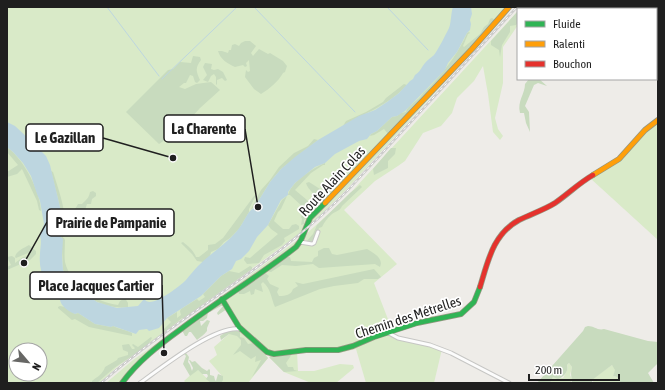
<svg xmlns="http://www.w3.org/2000/svg" width="665" height="390" font-family="'Asap Condensed',sans-serif">
<rect width="100%" height="100%" fill="#eeece8"/>
<!-- grass -->
<g fill="#d9eac8" fill-rule="evenodd">
<path d="M7 7H506L478 40 305 224 302 232 117 367 100 383H7ZM16 350H40V374H16Z"/>
<path d="M511 7H512L502 19 511 10 345 191 307 228 310 221 464 61Z"/>
<path d="M518 11V25L503 47V83L495 118 498 129 503 136 500 140 493 132 488 94 483 66 474 81 457 98 452 113 441 126 423 133 405 161 398 166 375 181 344 210 397 264 374 283 391 327H394L432 316 439 317 344 347 270 352 242 328 224 301 227 298 301 245H307L305 239V235L343 201Z"/>
<path d="M658 122V240L590 178 614 165 649 128Z"/>
<path d="M300 238 297 244 289 251 199 314 166 338H165Z"/>
<path d="M233 329C247 332 260 347 268 358L248 383H219L222 376 209 361 217 355 214 347 229 334V331Z"/>
<path d="M385 335 442 349 434 383H366L356 349 339 353 326 352 338 351Z"/>
<path d="M163 339 164 340 120 383H106L133 360Z"/>
<path d="M297 352 298 371H314L340 364 353 365 354 368 336 383H311L284 372 269 357 271 356Z"/>
<path d="M569 363 572 367 570 375 572 379 571 382 550 383 553 377 563 378C565 374 569 369 567 365Z"/>
<path d="M612 365 616 369 613 376 617 377 621 383H595L591 380Z"/>
<path d="M197 369 212 383H186L184 381Z"/>
</g>
<!-- forest -->
<g fill="#c8dbbe">
<path d="M518 11V22L516 25 510 26V32L502 45 500 57 499 50 491 45V41Z"/>
<path d="M492 18 495 20 478 40 388 134 384 129 374 135 370 136 371 134 377 131 392 117 397 116 401 113 406 112C407 106 416 102 420 97 424 91 430 87 435 81 447 68 460 50 467 33L469 32 470 33 468 34 463 46 464 47 480 34 484 27 488 24 490 19Z"/>
<path d="M245 41H250L256 46 251 53 253 56 259 49 268 54 270 53 283 61 287 66 285 72 283 73C278 82 269 89 261 94L254 89 245 77 246 70 248 72 250 71 249 60 246 63 247 66 245 67 243 65 235 67C228 64 220 59 218 51H222L228 53 229 50H231L232 45 235 44 239 46 241 43Z"/>
<path d="M193 56 200 57 201 60C195 68 196 71 200 80L197 83 195 82 193 76 190 75 186 83H184L179 87 185 89 196 84 211 82 220 90 200 108 181 129 159 144 126 112 168 70 173 69 180 62 191 63Z"/>
<path d="M205 63 212 64 211 69 214 70 218 69 223 72 227 80 225 81 222 78 217 80V85L216 84V77L214 74 211 76 208 82 203 80 207 75 203 67Z"/>
<path d="M529 79H539L547 86 538 83 534 85 525 106 529 112 530 132 526 123 524 113H520C517 101 525 94 525 84Z"/>
<path d="M404 84 407 85C389 105 365 113 343 126L346 121 366 112 383 102 386 98Z"/>
<path d="M314 139 318 140 281 169 270 182 254 208 251 209 261 190 270 180 279 167 294 153 308 146Z"/>
<path d="M7 147C24 160 40 190 41 211L39 210 37 201 22 169 17 174 7 177V172L18 165 7 152Z"/>
<path d="M391 148H396L395 154 388 161V168L374 175 373 169Z"/>
<path d="M325 163V165H323L311 173 295 190 307 200 314 210V212L304 220V224L301 225 302 219 301 217 305 211 304 208 290 195H288C291 182 313 168 325 163Z"/>
<path d="M51 171 53 172C59 191 70 220 63 238H64L65 240C65 247 64 255 65 262 71 286 95 302 118 305L120 301 125 298 128 303V307C107 310 85 298 72 283 68 279 66 274 63 270L60 207Z"/>
<path d="M309 182 328 194 330 196 324 201C318 198 307 189 306 183Z"/>
<path d="M360 185 362 187 342 206C340 211 336 211 332 214 327 218 324 223 322 227L319 228 314 243 307 245 306 242 313 234 317 225 350 193Z"/>
<path d="M93 191 96 193V196L92 199 91 204H87L85 210 80 212 69 222 66 218C68 212 76 210 78 204H82C86 200 89 198 90 192Z"/>
<path d="M256 195 249 209V212L239 229 230 238 224 242 218 249 211 252 210 256 203 262 197 261 192 254 181 243 183 242C188 246 194 251 196 257H199L208 250V245L215 244 223 238 254 196Z"/>
<path d="M287 196 281 209 278 212 274 221 283 229H289L292 225 296 224 299 226V229L284 238 285 241 282 245 264 255 259 263 247 264 244 260 245 257 250 258 278 234 271 229 268 225 282 200Z"/>
<path d="M29 245 36 251V254L30 260 7 270V267L11 265 7 257 12 256 15 258V263L23 257 29 256 28 253 16 258 15 257C16 251 24 248 29 245Z"/>
<path d="M324 248H329L332 254 337 255 367 249C374 253 384 259 380 267L375 264 319 268 313 264 296 266 282 265 271 272 267 271 286 257H290L291 261 312 262 314 258 318 256V251Z"/>
<path d="M250 266 252 267V269L184 318H182L166 331 163 330 171 322 167 318 177 312V318L181 315 180 311 181 309 197 299 199 301 205 297 203 294 221 276 229 271 239 273Z"/>
<path d="M374 269 381 277 378 279H364L358 283 334 286 320 289 275 307C271 298 271 289 263 282L261 284 263 292 255 289 254 294 251 295 250 291 244 294H239L238 290 265 273 269 276 267 279 270 284 279 288 277 292 279 296C286 296 291 295 293 289L298 286 295 282 303 284Z"/>
<path d="M220 302 223 303 227 309 218 315 217 313 223 306H221L210 312H208L207 318 203 321H200L201 326 207 320 210 321 207 328V331C204 335 200 337 197 340L191 332H189L187 336H185L182 330Z"/>
<path d="M60 306 65 307 75 314 78 313 95 324 111 327 113 326C119 329 126 330 132 333V336L89 327 75 319 72 320 58 308V307Z"/>
<path d="M588 326C594 326 598 331 604 329L648 341 658 342V363L648 373 654 383H621L617 377 613 376 615 370 612 365 592 380V383H572C572 377 570 375 572 367L569 363 567 365C569 371 564 377 558 379L553 377 550 383H537L583 331 585 327Z"/>
<path d="M233 329 240 330V337L244 338 248 344 254 343 268 358 252 377 261 360 255 362 256 356 251 359 240 351 233 355 241 345V340L237 336 229 334 221 340 220 336 226 332Z"/>
<path d="M151 337 152 338 147 346 114 368 97 383H92V381C97 377 103 374 105 367L117 360 118 358 128 355V352L123 350 122 345 129 344 132 349H134L135 348 132 345 133 344 138 347Z"/>
<path d="M297 352V353L292 354 286 363 288 367H293L294 370 298 371 284 372 269 357 271 356Z"/>
<path d="M186 353 189 357 188 362 190 365 192 371 193 368 189 360H190L192 362 195 361 202 368 207 371 209 369 210 370V375L214 376 215 380 216 381 218 374 223 376V380L221 383H211L206 379 208 376 207 374H202L198 370 190 376 183 364 186 356 184 354Z"/>
</g>
<!-- water -->
<path fill="#bdd6e0" d="M453 7H471L472 14 470 20 471 24 470 30 467 33 457 52 448 63 445 70 405 111 397 116 392 117 377 131 371 134 367 139 359 141 335 154 325 163 315 167 295 183 288 192V195L281 200 268 225 257 237 249 251 241 259 236 261 232 269 221 276 201 296 167 318 159 328 149 331 147 329 139 330 136 334 113 326 111 327 95 324 78 313 75 314C69 312 61 306 60 300 47 288 38 273 40 254 40 248 42 241 40 236L44 224 40 201 37 194 31 176 23 163 13 152 7 147V122L15 126 28 138 46 156 50 165 60 207 62 232 61 237 63 239 62 255 63 270 72 284 80 290 97 302 117 308 138 306 144 299C146 301 147 302 150 302 159 302 180 286 186 280 190 275 194 270 198 266 211 253 226 244 237 231 244 223 247 211 254 208L270 182 281 169 295 157 318 140 359 116 375 110 387 102 399 93 410 81 413 79 415 75C420 72 421 68 425 63 427 60 431 58 434 55 439 48 445 36 449 28 451 24 451 12 453 7Z"/>
<g fill="none" stroke-linecap="round" stroke-linejoin="round">
<!-- stream -->
<g stroke="#bdd6e0" stroke-width="1">
<path d="M107 7 159 76"/>
<path d="M254 7 355 112"/>
<path d="M387 7 428 50"/>
<path d="M162 79 237 7"/>
</g>
<defs>
<g id="street">
<path d="M300 242 312 244 314 243 318 232"/>
<path d="M387 332 398 338 430 345 451 353 509 383"/>
<path d="M140 383C161 368 215 325 240 329"/>
</g>
<g id="fast">
<path d="M222 299 239 327 267 352 274 354 306 350H338L353 346 374 337 417 323 461 314 474 302 480 287"/>
<path d="M122 383C138 361 159 345 181 329 218 301 259 276 296 247L301 240 310 218 325 203"/>
</g>
<g id="slow">
<path d="M593 175 619 159 645 130 658 120"/>
<path d="M325 203 472 49 509 7"/>
</g>
<path id="jam" d="M480 287C488 261 493 234 519 220 531 214 544 210 555 203 568 194 579 183 593 175"/>
</defs>
<!-- street casing -->
<use href="#street" stroke="#c6c6c4" stroke-width="5"/>
<!-- fast casing -->
<use href="#fast" stroke="#949781" stroke-width="6"/>
<!-- slow casing -->
<use href="#slow" stroke="#949781" stroke-width="6"/>
<!-- jam casing -->
<use href="#jam" stroke="#949781" stroke-width="6"/>
<!-- street -->
<use href="#street" stroke="#fcfcfc" stroke-width="3"/>
<!-- fast -->
<use href="#fast" stroke="#30b455" stroke-width="4.5"/>
<!-- slow -->
<use href="#slow" stroke="#ff9f0a" stroke-width="4.5"/>
<!-- jam -->
<use href="#jam" stroke="#e5322d" stroke-width="4.5"/>
<defs>
<path id="rail" d="M101 383C180 314 276 265 349 189L517 7"/>
</defs>
<!-- rail casing -->
<use href="#rail" stroke="#cbcbca" stroke-width="2.5"/>
<!-- rail -->
<use href="#rail" stroke="#fff" stroke-width="1" stroke-dasharray="3" stroke-linecap="butt"/>
</g>
<g text-anchor="middle" dominant-baseline="central" stroke-width="3.5" stroke-linejoin="round" paint-order="stroke">
<!-- street labels -->
<g font-size="14" fill="#1f1f1f" stroke="#fff">
<text transform="translate(332 181) rotate(-47)">Route Alain Colas</text>
<text transform="translate(408 317) rotate(-18)">Chemin des Métrelles</text>
</g>
</g>
<!-- callouts -->
<path fill="none" stroke="#1f1f1f" stroke-width="1.5" d="M258 207L245 129M173 158L103 138M24 263L47 222M164 353L162 285"/>
<g fill="#1f1f1f" stroke="#fff" stroke-width="1.5">
<circle cx="258" cy="207" r="4"/>
<circle cx="173" cy="158" r="4"/>
<circle cx="24" cy="263" r="4"/>
<circle cx="164" cy="353" r="4"/>
</g>
<g fill="#fff" stroke="#1f1f1f" stroke-width="1.5">
<rect x="164" y="115" width="81" height="27" rx="4"/>
<rect x="26" y="124" width="77" height="27" rx="4"/>
<rect x="47" y="209" width="127" height="27" rx="4"/>
<rect x="30" y="272" width="132" height="27" rx="4"/>
</g>
<g font-size="15" text-anchor="middle" font-weight="bold" fill="#1f1f1f">
<text x="204" y="134">La Charente</text>
<text x="65" y="143">Le Gazillan</text>
<text x="111" y="228">Prairie de Pampanie</text>
<text x="96" y="291">Place Jacques Cartier</text>
</g>
<!-- border -->
<rect width="665" height="390" fill="none" stroke="#1f1f1f" stroke-width="16"/>
<!-- legend -->
<rect x="517" y="8" width="140" height="72" fill="#ffffff" stroke="#a5a5a5"/>
<rect x="525" y="21" width="20" height="6" fill="#30b455" stroke="#a5a5a5"/>
<text x="553" y="28" font-size="12" fill="#1f1f1f">Fluide</text>
<rect x="525" y="41" width="20" height="6" fill="#ff9f0a" stroke="#a5a5a5"/>
<text x="553" y="48" font-size="12" fill="#1f1f1f">Ralenti</text>
<rect x="525" y="61" width="20" height="6" fill="#e5322d" stroke="#a5a5a5"/>
<text x="553" y="68" font-size="12" fill="#1f1f1f">Bouchon</text>
<!-- north arrow -->
<g transform="translate(28 362) rotate(118)"><circle r="19" fill="#ffffff" stroke="#a5a5a5"/>
<path d="M0-3L7 15L0 10L-7 15Z" fill="#676765"/>
<text y="-6" font-size="11" font-weight="bold" text-anchor="middle" fill="#1f1f1f">N</text>
</g>
<!-- scale -->
<path d="M529 374v6h90v-6" fill="none" stroke="#1f1f1f" stroke-width="2"/>
<text x="535" y="374" font-size="12" fill="#1f1f1f" stroke="#ffffff" stroke-width="3" paint-order="stroke">200 m</text>
</svg>
